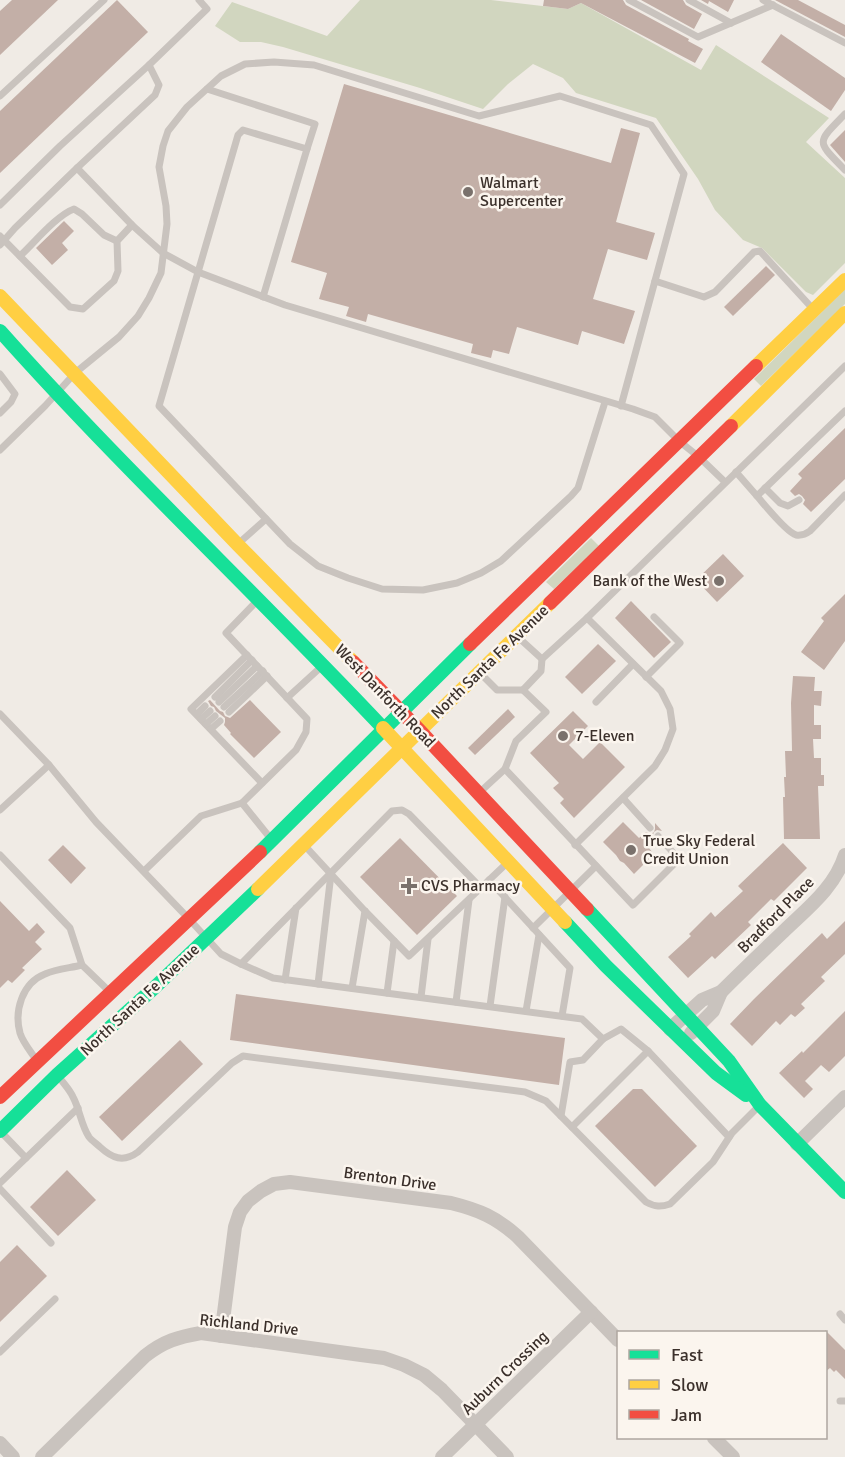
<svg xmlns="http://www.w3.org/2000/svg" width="845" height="1457" font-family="Signika,sans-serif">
<rect width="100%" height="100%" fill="#f0ebe5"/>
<!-- green -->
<g fill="#d1d6bf">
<path d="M360 0H491L568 9 581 3 701 70 716 45 829 118 806 142 845 178V263L813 295 806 292 762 248 743 240 715 210 698 179 656 118 576 93 563 78 533 64 508 84 483 109 420 88 283 47 261 42H240L215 26 232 2 327 36Z"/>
<path d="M845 289V304L761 386 754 379Z"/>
<path d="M591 538 599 546 554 589 546 582Z"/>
</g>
<!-- building -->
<g fill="#c3afa7">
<path d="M12 0H58L0 55V11Z"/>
<path d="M117 0 148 32 0 173V111Z"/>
<path d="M544 0H623L626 5 689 39 688 41 703 49 695 63 581 3 568 9 543 6Z"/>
<path d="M641 0H683L686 5 702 14 694 29Z"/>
<path d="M701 0H734L728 12 709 1 708 4Z"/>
<path d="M775 0H798L845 25V37Z"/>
<path d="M781 34 845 78V90L831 111 761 62Z"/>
<path d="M344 84 611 163 621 128 640 133 616 222 655 233 647 260 608 249 593 299 635 311 624 344 582 331 578 345 517 327 509 354 493 350 491 358 471 353 473 344 368 314 366 322 346 316 349 307 319 299 327 273 291 262Z"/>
<path d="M845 130V162L830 145Z"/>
<path d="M64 221 74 231 62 243 68 250 52 265 36 248Z"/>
<path d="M766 266 775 275 733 316 724 307Z"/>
<path d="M845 428V479L811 512 803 504 805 500 802 496 799 494 795 496 790 491 802 478 798 474Z"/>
<path d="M723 554 744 576 717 602 696 580Z"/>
<path d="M845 594V641L824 670 801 652 824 621 821 618Z"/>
<path d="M631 601 671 642 654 658 615 618Z"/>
<path d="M598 644 616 661 582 694 565 677Z"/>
<path d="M793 676 815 677 814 691H822L821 706 814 705V725H821V739H813L814 758H821V775H824V786H818L820 839H784L783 797H785L784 777H786L785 751H792L791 703Z"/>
<path d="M210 700 220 711 223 712 225 716 230 718 250 700 281 732 254 758 230 734 231 733 224 725 225 722V718L216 711 214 707 211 706 208 701Z"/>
<path d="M508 709 515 717 475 755 468 748Z"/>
<path d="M573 711 588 726 569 745 583 759 600 742 625 767 574 818 560 803 564 799 553 788 559 783 530 753Z"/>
<path d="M623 822 639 838 646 832 651 834 654 832 655 829V823L662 831 657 830 654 832 652 837 654 840 647 846 654 854 634 874 624 863 620 861 616 855 603 842Z"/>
<path d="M400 838 457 896 417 935 360 877Z"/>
<path d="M783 843 807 868 774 901 771 899 748 922 751 925 715 959 712 956 688 978 668 957 691 936 689 934 711 912 715 917 743 891 738 886Z"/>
<path d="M63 845 86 868 71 884 48 860Z"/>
<path d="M0 901 29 931 37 923 45 932 35 942 42 949 22 968 25 970 12 983 8 980 0 988Z"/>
<path d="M845 921V954L821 977 825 981 801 1004 805 1008 795 1017 791 1014 780 1025 776 1021 752 1046 730 1024 754 999 822 933 827 939Z"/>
<path d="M236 994 565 1038 559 1085 230 1040Z"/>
<path d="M845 1011V1056L829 1072 821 1065 805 1081 813 1089 804 1098 779 1073 802 1051 803 1053Z"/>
<path d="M180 1040 203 1064 122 1141 99 1117Z"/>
<path d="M633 1089H642L697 1146 655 1187 595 1126Z"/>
<path d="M67 1170 96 1200 58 1236 30 1207Z"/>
<path d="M17 1245 47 1276 0 1322V1262Z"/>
<path d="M825 1330 845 1350V1379L836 1370 834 1372 830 1368 825 1372Z"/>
</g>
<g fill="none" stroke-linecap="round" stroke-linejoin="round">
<!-- lane -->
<g stroke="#c9c3be" stroke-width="7">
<path d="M629 0 698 37 773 5"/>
<path d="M689 0 731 23"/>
<path d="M763 0 845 43"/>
<path d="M207 89 315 124 307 149"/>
<path d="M0 96 104 0"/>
<path d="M845 114C816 144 816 140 845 170"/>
<path d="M77 168 155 95 159 85 149 65 207 9 199 0"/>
<path d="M0 205 60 146 149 65"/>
<path d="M0 236 70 307 83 309 114 281 118 271 117 241 132 225"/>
<path d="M0 245 15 228 77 168 132 225 163 253 198 272 285 305 633 409 655 417 679 441 699 457 725 482"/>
<path d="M20 256C34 243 57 215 74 209L82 214 104 235 117 241"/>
<path d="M655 281 704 297 715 292 754 252 760 251 813 309"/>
<path d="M263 297 307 149 243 130 238 135 159 406 290 544 318 566 348 578 382 589 423 590 457 583 481 573 501 561 571 496 578 488 605 402"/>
<path d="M0 374 15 394 11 402 0 413"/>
<path d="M0 450 45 406 75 373 119 337 138 316 149 298 161 273 167 224 166 206 159 167 163 146 168 131 187 107 221 76 245 64 274 62 314 65 479 116 560 96 651 125 684 174 621 406"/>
<path d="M736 472 757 496 845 411"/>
<path d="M765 488 780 503 788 506 799 500"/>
<path d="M757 496C764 504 786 532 796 535 802 536 806 534 810 531L845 495"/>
<path d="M239 543 266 519"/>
<path d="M519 638 542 659 587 618 845 366"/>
<path d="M247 655 191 709 262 783"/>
<path d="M480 673 497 690H523L546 712 516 741 505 769"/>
<path d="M646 677 680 643 654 617"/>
<path d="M523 690 541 671 542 659"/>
<path d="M215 697 252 660"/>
<path d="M287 698 321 667"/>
<path d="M219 702 257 666"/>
<path d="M596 702 633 664"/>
<path d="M224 707 263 671"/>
<path d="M229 712 267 676"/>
<path d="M0 714 49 765 96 822 190 920 221 954 241 964 273 978 582 1019 603 1039 583 1060 570 1062 561 1116"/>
<path d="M197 714 205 706"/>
<path d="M201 719 210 711"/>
<path d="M206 724 215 716"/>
<path d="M211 729 220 721"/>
<path d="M480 792 505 769 633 905 679 859 658 836"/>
<path d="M623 798 650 828"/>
<path d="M242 803 271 839"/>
<path d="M0 810 49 765"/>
<path d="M575 845 655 766 665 750 673 729 670 709 661 691 587 618"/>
<path d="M306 847 365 911 409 956 507 863"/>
<path d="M0 855 70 928 82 965 111 993"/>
<path d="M144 871 201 816 242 803 296 750 306 732 307 719 226 633 256 602"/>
<path d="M489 880 570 968 562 1016"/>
<path d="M533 928 596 866"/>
<path d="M241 964 392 811 402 810 409 814 481 888"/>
<path d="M285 980 296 908"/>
<path d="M318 984 331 874"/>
<path d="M352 988 365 911"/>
<path d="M387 993 394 941"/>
<path d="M421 997 428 939"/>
<path d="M456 1002 469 900"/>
<path d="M490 1006 505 897"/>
<path d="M526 1011 539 935"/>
<path d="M603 1039 621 1029 648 1051"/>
<path d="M37 1061C32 1053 23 1043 20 1033 14 1011 22 983 45 974 56 969 70 968 82 965"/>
<path d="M59 1077C64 1084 70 1090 73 1097 80 1110 81 1125 89 1137 92 1141 97 1144 100 1147 112 1158 123 1163 138 1152L232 1063 243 1056 525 1092 546 1101 646 1202C655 1207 661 1207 670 1204L713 1162 732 1133 758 1107"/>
<path d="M572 1127 648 1051 729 1137"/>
<path d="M26 1158 78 1108"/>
<path d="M0 1183 26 1158 2 1133"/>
<path d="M0 1189 51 1243"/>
<path d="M840 1314 845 1320"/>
<path d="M0 1352 55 1299"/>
<path d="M840 1401H845"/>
</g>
<!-- street -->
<g stroke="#c9c3be" stroke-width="14">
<path d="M670 1029 702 1000 721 992C742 971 763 951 785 930 808 908 835 887 845 855"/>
<path d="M691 1033 713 1011 721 992"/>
<path d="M797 1144 845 1097"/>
<path d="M221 1336 235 1227 240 1212 248 1201 261 1191 274 1184 290 1182 451 1203C479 1210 496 1217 518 1237L618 1340"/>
<path d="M714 1438 733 1457"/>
<path d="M0 1443 13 1457"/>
<path d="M42 1457 145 1356C164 1341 178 1337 201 1333L361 1355 384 1358 404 1365 424 1375 442 1390 507 1457"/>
<path d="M442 1457 591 1312"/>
</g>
<!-- fast -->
<g stroke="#16e098" stroke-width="14">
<path d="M0 331C122 468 257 594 383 728"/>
<path d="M260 852 470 644"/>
<path d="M587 909 729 1061 760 1105 845 1192"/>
<path d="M565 922 606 966 716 1073 746 1095"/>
<path d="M0 1131 57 1075 154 988 258 889"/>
</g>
<!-- slow -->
<g stroke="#ffcf43" stroke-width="14">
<path d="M0 296 238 545 353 662"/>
<path d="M756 366 845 280"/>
<path d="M731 426 845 313"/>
<path d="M383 728 565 922"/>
<path d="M258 889 550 603"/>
</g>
<!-- jam -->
<g stroke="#f24e42" stroke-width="14">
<path d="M550 603 731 426"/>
<path d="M470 644 756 366"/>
<path d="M353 662 420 731 587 909"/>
<path d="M0 1097 260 852"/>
</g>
</g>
<!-- markers -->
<g fill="#7a716c" stroke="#fbf5ee" stroke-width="2">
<circle cx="468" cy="192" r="6"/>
<circle cx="719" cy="581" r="6"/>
<circle cx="563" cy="736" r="6"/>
<circle cx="631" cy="850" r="6"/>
<path d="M406 877h6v6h6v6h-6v6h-6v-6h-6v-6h6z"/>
</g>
<g text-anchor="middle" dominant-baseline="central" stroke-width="5" stroke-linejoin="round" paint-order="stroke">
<!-- poi labels -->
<g font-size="16" fill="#3b302b" stroke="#fbf5ee" text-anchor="start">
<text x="480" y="183">Walmart<tspan x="480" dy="18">Supercenter</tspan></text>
<text x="707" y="581" text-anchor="end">Bank of the West</text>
<text x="575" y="736">7-Eleven</text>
<text x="643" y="841">True Sky Federal<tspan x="643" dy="18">Credit Union</tspan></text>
<text x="421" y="886">CVS Pharmacy</text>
</g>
<!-- street labels -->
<g font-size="16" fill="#3b302b" stroke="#fbf5ee">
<text transform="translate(490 662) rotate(-44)">North Santa Fe Avenue</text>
<text transform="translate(385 696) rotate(46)">West Danforth Road</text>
<text transform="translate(776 915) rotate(-45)">Bradford Place</text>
<text transform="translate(140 1000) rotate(-43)">North Santa Fe Avenue</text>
<text transform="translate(390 1179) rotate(8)">Brenton Drive</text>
<text transform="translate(249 1325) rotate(6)">Richland Drive</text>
<text transform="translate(505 1373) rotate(-44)">Auburn Crossing</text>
</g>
</g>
<!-- legend -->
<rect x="617" y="1331" width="210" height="108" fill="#fbf5ee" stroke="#aea6a0" stroke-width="1.5"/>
<rect x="629" y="1350" width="30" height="9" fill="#16e098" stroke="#aea6a0" stroke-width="1.5"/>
<text x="671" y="1361" font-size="18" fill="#3b302b">Fast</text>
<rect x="629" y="1380" width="30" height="9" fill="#ffcf43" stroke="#aea6a0" stroke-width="1.5"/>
<text x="671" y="1391" font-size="18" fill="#3b302b">Slow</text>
<rect x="629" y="1410" width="30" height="9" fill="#f24e42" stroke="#aea6a0" stroke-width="1.5"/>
<text x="671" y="1421" font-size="18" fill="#3b302b">Jam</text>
</svg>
